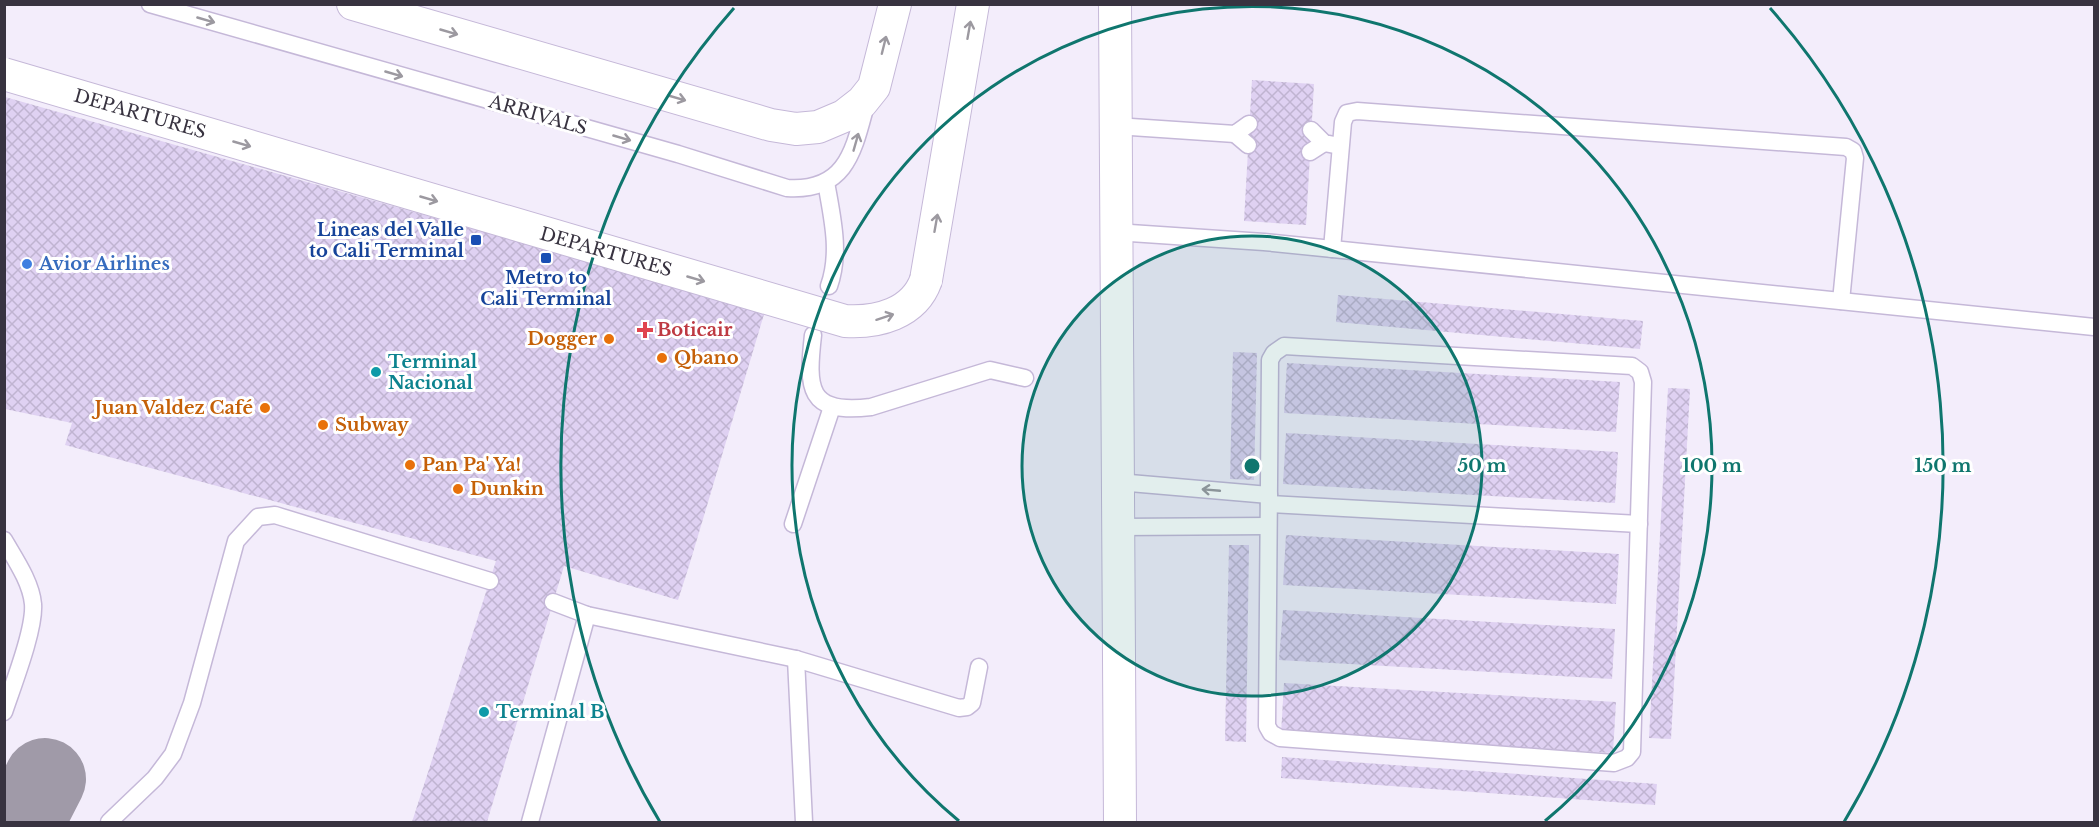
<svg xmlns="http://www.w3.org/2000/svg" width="2099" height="827" font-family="'Libre Baskerville',serif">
<defs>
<pattern id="building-cross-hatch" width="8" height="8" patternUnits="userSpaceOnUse" patternTransform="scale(1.5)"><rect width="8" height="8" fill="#dfd1f2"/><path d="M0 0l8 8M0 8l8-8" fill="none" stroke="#c0b4d1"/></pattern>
</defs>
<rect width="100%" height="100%" fill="#f3edfb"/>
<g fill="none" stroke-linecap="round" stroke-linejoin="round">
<!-- taxiway -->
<path stroke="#a09aa8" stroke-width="82" d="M23 822 45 779"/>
</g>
<!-- building -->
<g fill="url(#building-cross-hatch)">
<path d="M1252 80 1314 84 1306 225 1244 221Z"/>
<path d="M5 97 765 311 689 566 678 600 564 566 487 822H412L496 561 65 445 72 423 5 409Z"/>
<path d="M1338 295 1643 321 1640 349 1336 322Z"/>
<path d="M1233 352 1257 353 1254 480 1230 479Z"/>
<path d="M1287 363 1620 382 1616 432 1284 413Z"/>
<path d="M1668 388 1690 389 1671 739 1649 738Z"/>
<path d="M1286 433 1618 452 1615 503 1283 484Z"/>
<path d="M1286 535 1619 554 1616 604 1283 585Z"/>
<path d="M1229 545H1249L1246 742 1225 741Z"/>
<path d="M1283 610 1615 629 1612 679 1279 660Z"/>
<path d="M1284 683 1616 702 1613 753 1281 734Z"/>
<path d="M1282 757 1657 784 1655 805 1281 778Z"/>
</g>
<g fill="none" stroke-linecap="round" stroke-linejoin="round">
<defs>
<g id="lane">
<path d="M150 4 678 154 787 188C848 192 854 148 867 101"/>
<path d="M1116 126 1235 134 1249 124"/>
<path d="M1311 130 1324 143 1340 146"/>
<path d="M1235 134 1248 145"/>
<path d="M1310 152 1324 143"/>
<path d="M826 182C832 217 841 252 829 286"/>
<path d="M1115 232 1264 242 2094 327"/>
<path d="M1332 249 1343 122 1347 113 1357 111 1846 147 1853 151 1855 158 1841 301"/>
<path d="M813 335C807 388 807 415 871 407L990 370 1025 378"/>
<path d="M1284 346 1632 366 1640 372 1643 382 1632 752 1627 758 1614 763 1280 738 1271 733 1267 726 1270 360 1274 353Z"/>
<path d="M1118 482 1269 495"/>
<path d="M1269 504 1639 524"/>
<path d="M793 524 832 407"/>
<path d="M1119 527 1268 526"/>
<path d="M4 540C15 559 31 582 33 604 35 629 13 685 4 712"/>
<path d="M553 602 587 615 796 659 959 708 967 707 972 703 979 667"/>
<path d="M796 659 804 822"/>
<path d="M109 822 155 778 173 754 192 703 236 541 258 517 275 515 490 581"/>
<path d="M530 822 587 615"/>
</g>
<g id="street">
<path d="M353 4 771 125 796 129 818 127 844 116 862 102 874 87 895 4"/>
<path d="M1115 4 1120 822"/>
<path d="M926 280 973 4"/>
</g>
</defs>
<!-- lane casing -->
<use href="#lane" stroke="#c5b8d8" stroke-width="19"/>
<!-- street casing -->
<use href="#street" stroke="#c5b8d8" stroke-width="34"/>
<!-- lane -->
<use href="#lane" stroke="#fff" stroke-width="16"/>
<!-- street -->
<use href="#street" stroke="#fff" stroke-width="32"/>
<defs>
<path id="street-bridge" d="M4 74 845 321C877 323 914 314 926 280"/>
</defs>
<!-- street-bridge casing -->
<use href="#street-bridge" stroke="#c5b8d8" stroke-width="34" stroke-linecap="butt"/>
<!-- street-bridge -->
<use href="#street-bridge" stroke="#fff" stroke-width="32"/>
</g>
<!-- one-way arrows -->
<defs><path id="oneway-shaft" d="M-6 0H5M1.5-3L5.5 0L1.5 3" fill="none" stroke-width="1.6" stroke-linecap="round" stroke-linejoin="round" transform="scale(1.5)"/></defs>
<g stroke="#9c99a0">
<use href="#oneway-shaft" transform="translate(206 20) rotate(16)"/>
<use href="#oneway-shaft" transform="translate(969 30) rotate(-80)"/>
<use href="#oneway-shaft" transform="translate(449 32) rotate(16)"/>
<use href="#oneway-shaft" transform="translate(884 45) rotate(-76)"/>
<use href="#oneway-shaft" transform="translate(394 74) rotate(16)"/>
<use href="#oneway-shaft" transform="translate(677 98) rotate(16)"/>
<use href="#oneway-shaft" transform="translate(622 138) rotate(16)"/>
<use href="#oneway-shaft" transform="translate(856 142) rotate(-74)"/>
<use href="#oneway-shaft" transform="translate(242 144) rotate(16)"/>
<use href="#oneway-shaft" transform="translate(429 199) rotate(16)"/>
<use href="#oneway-shaft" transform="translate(936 223) rotate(-80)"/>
<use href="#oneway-shaft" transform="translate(696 279) rotate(16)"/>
<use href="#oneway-shaft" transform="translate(885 317) rotate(-18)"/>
<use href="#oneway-shaft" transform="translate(1211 490) rotate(-175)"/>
</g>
<!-- distance rings -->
<circle cx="1252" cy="466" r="230" fill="#0f766e" fill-opacity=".12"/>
<g fill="none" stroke="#0f766e" stroke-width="3">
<circle cx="1252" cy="466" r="230"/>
<path d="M959 821A460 460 0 1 1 1545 821"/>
<path d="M660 822A691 691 0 0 1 734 8M1770 8A691 691 0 0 1 1844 822"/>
</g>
<!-- markers -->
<g fill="#1a4fb4" stroke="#fff" stroke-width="2">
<rect x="470" y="234" width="12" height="12" rx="3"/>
<rect x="540" y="252" width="12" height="12" rx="3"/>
</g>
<circle fill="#3f7fe0" stroke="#fff" stroke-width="2" cx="27" cy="264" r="6"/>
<path fill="#e0444e" stroke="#fff" stroke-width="2" d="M642 321h6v6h6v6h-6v6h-6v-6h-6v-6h6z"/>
<g fill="#e8710a" stroke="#fff" stroke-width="2">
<circle cx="609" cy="339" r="6"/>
<circle cx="662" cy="358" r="6"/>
<circle cx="265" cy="408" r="6"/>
<circle cx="323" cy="425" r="6"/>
<circle cx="410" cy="465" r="6"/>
<circle cx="458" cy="489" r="6"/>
</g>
<g fill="#0f9aa8" stroke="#fff" stroke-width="2">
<circle cx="376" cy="372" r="6"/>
<circle cx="484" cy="712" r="6"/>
</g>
<g text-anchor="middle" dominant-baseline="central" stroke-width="6" stroke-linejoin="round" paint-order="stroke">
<!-- street labels -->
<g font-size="18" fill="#383340" stroke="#fff">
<text transform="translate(140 114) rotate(16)">DEPARTURES</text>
<text transform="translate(538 115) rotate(16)">ARRIVALS</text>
<text transform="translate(606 252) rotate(16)">DEPARTURES</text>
</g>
<!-- transit labels -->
<g font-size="18" font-weight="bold" fill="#164399" stroke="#fff" text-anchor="end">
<text x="464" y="230">Lineas del Valle<tspan x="464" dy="21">to Cali Terminal</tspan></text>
<text x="546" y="278" text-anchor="middle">Metro to<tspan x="546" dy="21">Cali Terminal</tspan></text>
</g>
<!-- shop labels -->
<g font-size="18" font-weight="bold" fill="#366cbe" stroke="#fff" text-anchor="start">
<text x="39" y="264">Avior Airlines</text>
</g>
<!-- health labels -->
<g font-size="18" font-weight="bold" fill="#be3a42" stroke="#fff" text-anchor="start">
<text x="657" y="330">Boticair</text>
</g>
<!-- food labels -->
<g font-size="18" font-weight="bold" fill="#c56008" stroke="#fff" text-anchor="start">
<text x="597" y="339" text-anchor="end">Dogger</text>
<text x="674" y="358">Qbano</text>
<text x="253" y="408" text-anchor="end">Juan Valdez Café</text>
<text x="335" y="425">Subway</text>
<text x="422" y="465">Pan Pa' Ya!</text>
<text x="470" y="489">Dunkin</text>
</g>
<!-- culture labels -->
<g font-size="18" font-weight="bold" fill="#0d838f" stroke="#fff" text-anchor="start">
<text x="388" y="362">Terminal<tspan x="388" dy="21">Nacional</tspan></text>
<text x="496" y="712">Terminal B</text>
</g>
</g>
<circle cx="1252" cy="466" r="9" fill="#0f766e" stroke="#fff" stroke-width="3"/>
<g font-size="18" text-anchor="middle" font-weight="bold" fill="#0f766e" stroke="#fff" stroke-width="6" stroke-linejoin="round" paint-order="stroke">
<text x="1482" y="472">50 m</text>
<text x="1712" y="472">100 m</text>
<text x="1943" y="472">150 m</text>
</g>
<!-- border -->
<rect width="2099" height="827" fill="none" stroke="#383340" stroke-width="12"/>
</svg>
